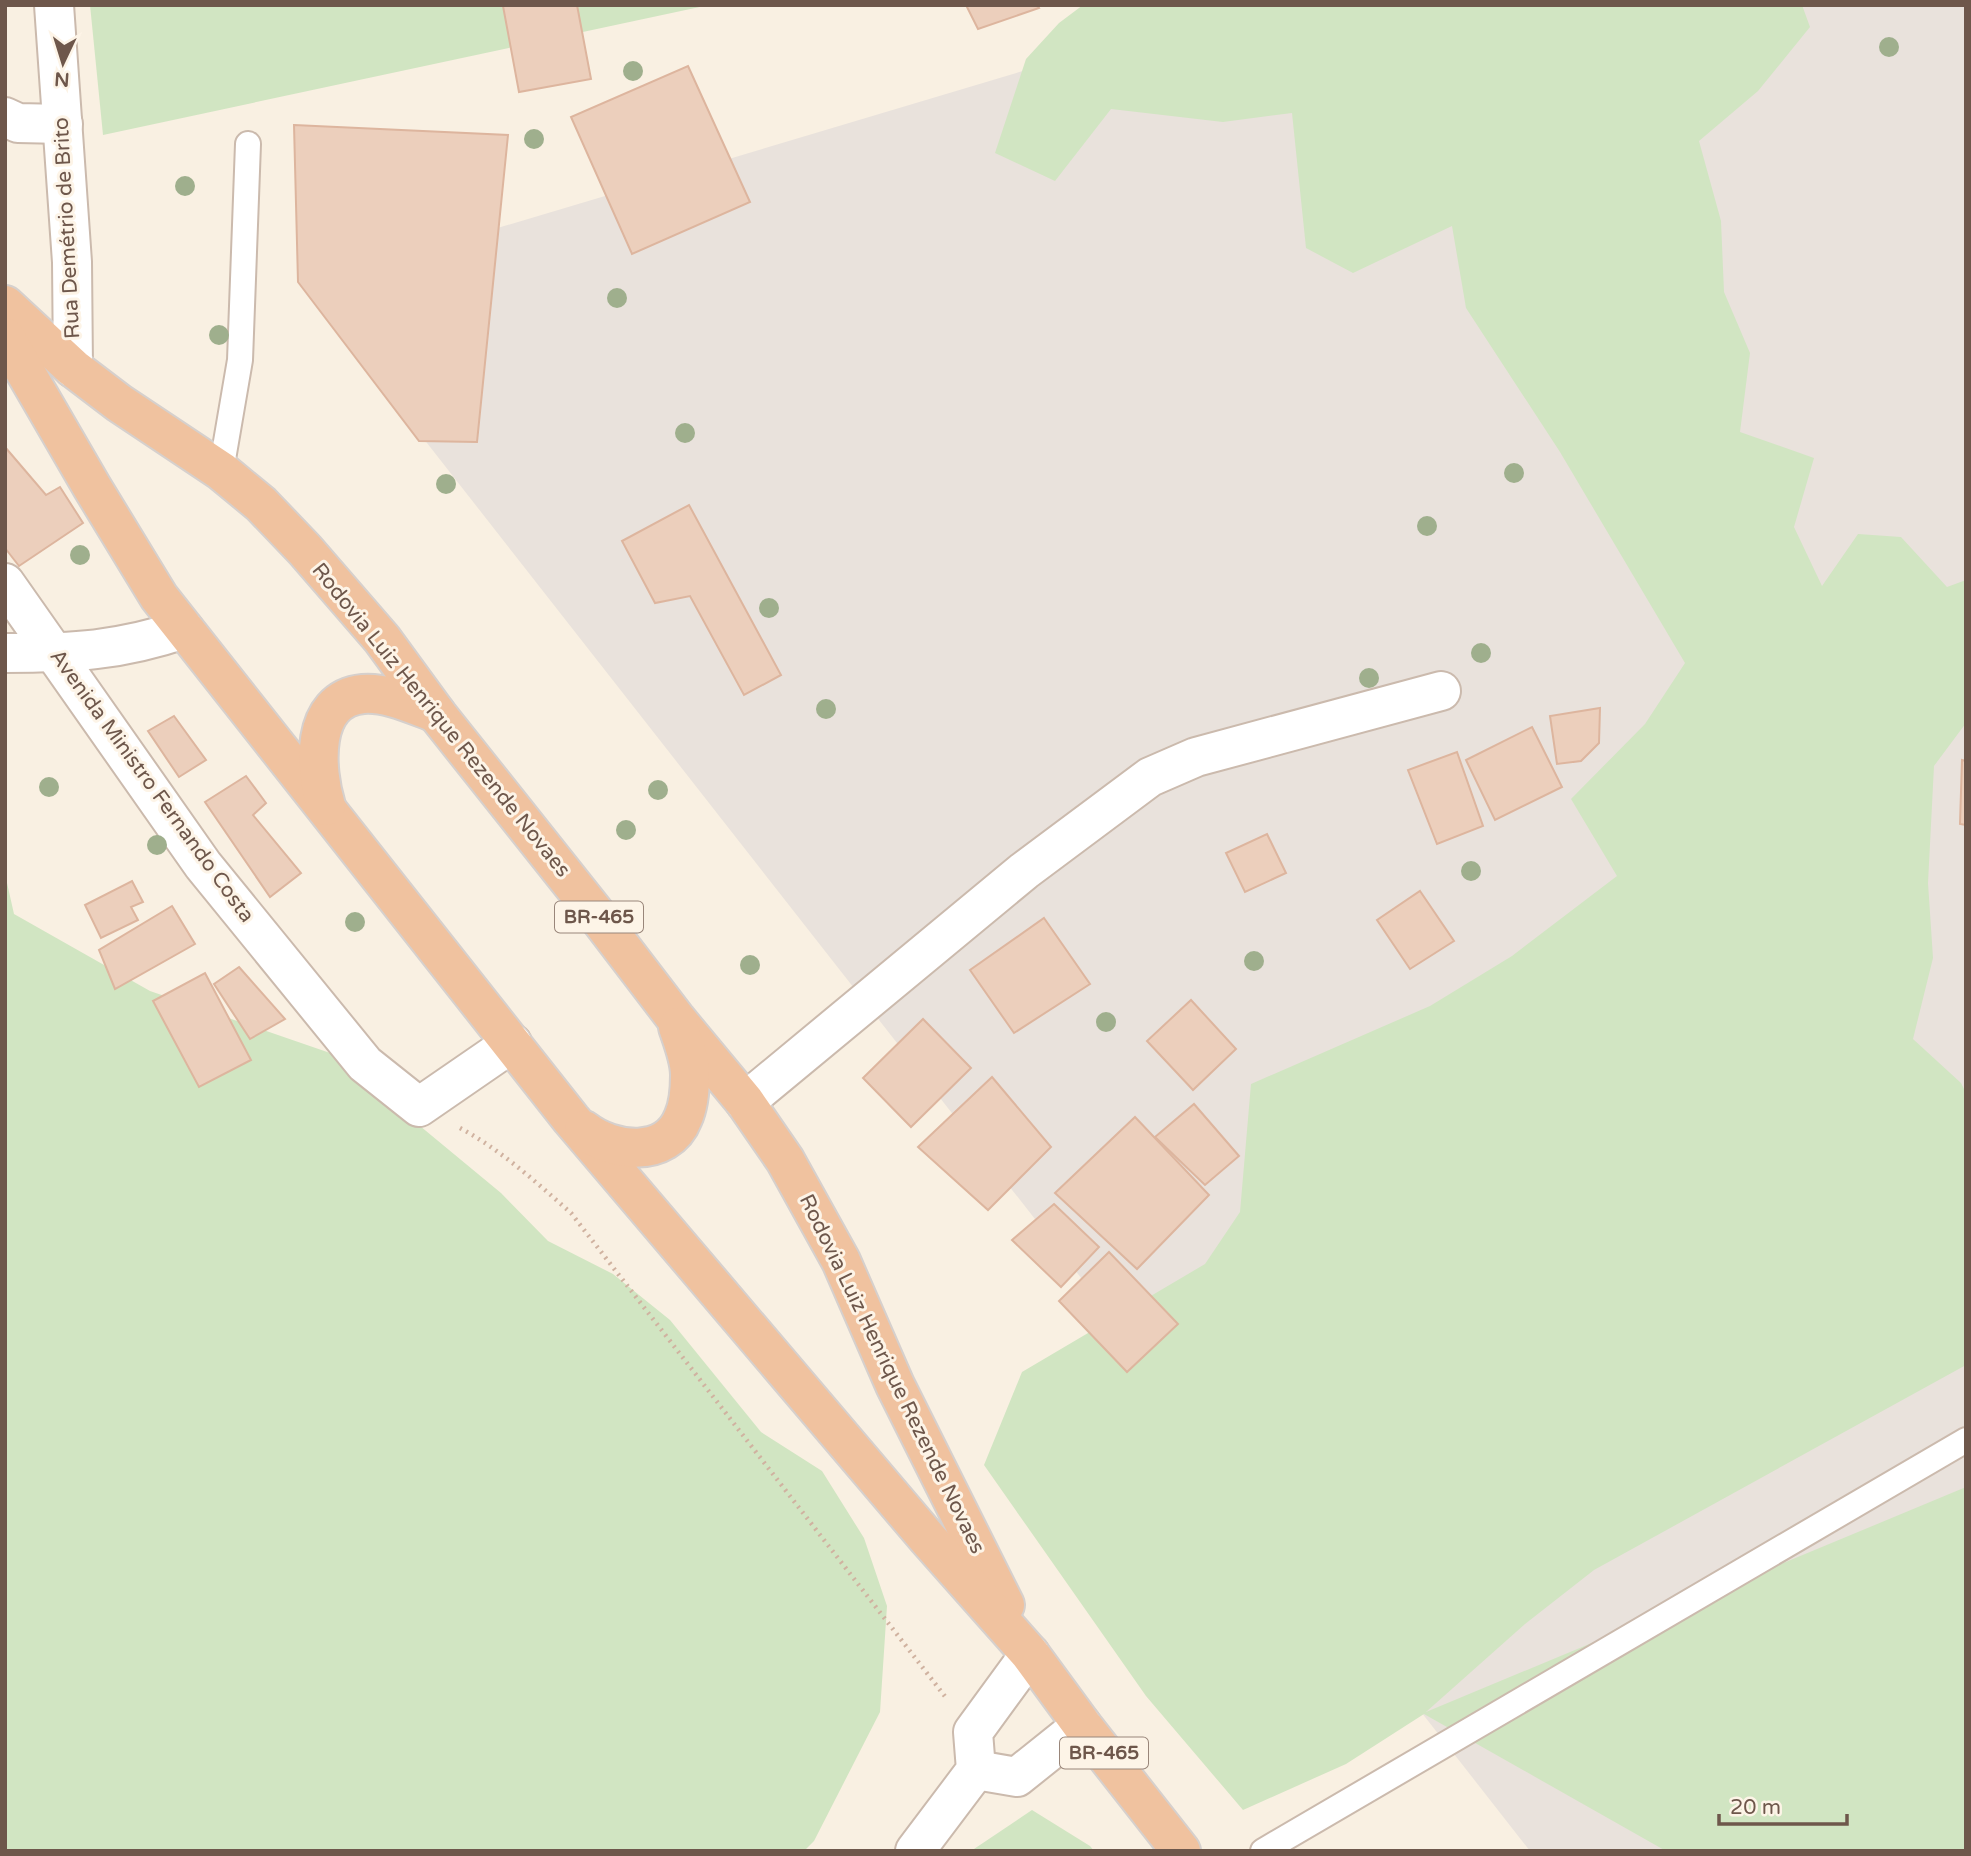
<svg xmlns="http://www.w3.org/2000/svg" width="1971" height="1856" font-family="'Varela Round',sans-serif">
<rect width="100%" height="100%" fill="#f9f0e2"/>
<!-- industrial -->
<path fill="#e9e2dc" d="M1144 5H1966V1851H1530L304 286 1143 35Z"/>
<!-- green -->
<g fill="#d1e5c2">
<path d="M90 5H709L103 135Z"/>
<path d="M1083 5H1802L1810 27 1758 91 1699 141 1721 221 1724 292 1750 353 1740 432 1814 458 1794 527 1822 586 1858 534 1901 537 1947 587 1966 580V723L1934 766 1928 883 1933 958 1913 1039 1961 1083 1966 1093V1365L1594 1570 1525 1624 1426 1712 1966 1487V1851H1666L1424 1714 1346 1764 1243 1810 1146 1696 984 1465 1022 1372 1205 1264 1240 1212 1251 1084 1430 1006 1512 956 1617 876 1571 799 1645 724 1685 663 1560 452 1466 308 1452 226 1353 273 1306 248 1292 113 1223 122 1111 109 1055 181 995 153 1026 59 1059 23Z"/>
<path d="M5 874 14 914 150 991 333 1054 501 1193 548 1241 613 1274 670 1320 761 1432 822 1471 864 1538 887 1606 880 1712 814 1841 804 1851H5Z"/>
<path d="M1032 1810 1090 1846 1094 1851H971Z"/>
</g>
<!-- building -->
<g fill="#eccfbc" stroke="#ddb59e" stroke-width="2">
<path d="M508 5H577L591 79 519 92 503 6Z"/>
<path d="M966 5H1037L1039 8 978 29Z"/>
<path d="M688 66 750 202 632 254 571 117Z"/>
<path d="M294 125 508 135 477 442 419 441 298 282Z"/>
<path d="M5 447 46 495 60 487 83 523 19 566 5 548Z"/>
<path d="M689 505 781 675 744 695 690 596 655 603 622 541Z"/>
<path d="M1600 708 1599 743 1581 761 1557 764 1550 716Z"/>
<path d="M174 716 206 760 179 777 148 731Z"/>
<path d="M1532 727 1562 787 1495 820 1466 760Z"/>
<path d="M1457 752 1483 826 1437 844 1408 770Z"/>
<path d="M1962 760 1966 761V825L1960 824Z"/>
<path d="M246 776 266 803 253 815 301 873 270 897 205 802Z"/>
<path d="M1267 834 1286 873 1245 892 1226 853Z"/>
<path d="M132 881 143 902 131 907 138 920 101 938 85 905Z"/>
<path d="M1420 891 1454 941 1410 969 1377 920Z"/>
<path d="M172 906 195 944 115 989 99 950Z"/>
<path d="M1044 918 1090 984 1014 1033 970 970Z"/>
<path d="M239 967 285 1019 250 1039 214 984Z"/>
<path d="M205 973 251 1060 199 1087 153 1001Z"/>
<path d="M1191 1000 1236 1049 1193 1090 1147 1041Z"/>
<path d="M923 1019 971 1068 911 1127 863 1078Z"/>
<path d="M992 1077 1051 1147 988 1210 918 1147Z"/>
<path d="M1194 1104 1239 1156 1205 1185 1155 1137Z"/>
<path d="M1135 1117 1209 1195 1137 1269 1055 1193Z"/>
<path d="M1054 1204 1099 1247 1061 1287 1012 1240Z"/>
<path d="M1109 1252 1178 1324 1127 1372 1059 1301Z"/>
</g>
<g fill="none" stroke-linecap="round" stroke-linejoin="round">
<defs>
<g id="service">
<path d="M221 471 240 360 248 144"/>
<path d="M1263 1851 1966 1440"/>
</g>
<g id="minor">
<path d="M54 5 72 262 73 368"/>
<path d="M5 117 18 123 63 124"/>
<path d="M5 583 203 865 365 1064 419 1107 512 1043"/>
<path d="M5 653C73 653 119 651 184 629"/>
<path d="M745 1102 1024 871 1150 777 1196 757 1441 691"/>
<path d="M976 1770 1017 1777 1082 1725"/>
<path d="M915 1851 976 1770 973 1732 1030 1654"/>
</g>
<g id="trunk">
<path d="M5 305 73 368 119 403 221 471 261 504 305 550 382 639 436 713 599 918 677 1020 745 1102 785 1160 841 1261 895 1385 1005 1605"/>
<path d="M5 337 92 487 159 597 571 1119 928 1539 1030 1654 1082 1725 1181 1851"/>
<path d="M326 806C315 770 309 699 363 694 387 692 414 705 436 713"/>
<path d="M584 1130C612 1152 667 1159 683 1118 689 1105 690 1089 690 1075 690 1059 683 1042 678 1027"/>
</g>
</defs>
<!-- service casing -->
<use href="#service" stroke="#cbbaad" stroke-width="28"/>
<!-- minor casing -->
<use href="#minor" stroke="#cbbaad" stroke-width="42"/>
<!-- trunk casing -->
<use href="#trunk" stroke="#d6d0cd" stroke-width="42"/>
<!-- path -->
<path stroke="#d0b2a0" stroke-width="4.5" stroke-dasharray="2 5" stroke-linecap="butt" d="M460 1128C501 1150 536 1182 571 1213L947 1699"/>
<!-- service -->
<use href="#service" stroke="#fff" stroke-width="24"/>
<!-- minor -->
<use href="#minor" stroke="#fff" stroke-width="38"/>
<!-- trunk -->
<use href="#trunk" stroke="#f0c29f" stroke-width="38"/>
</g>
<!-- trees -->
<g fill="#9faf8d">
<circle cx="1889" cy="47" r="10"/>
<circle cx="633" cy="71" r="10"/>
<circle cx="534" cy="139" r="10"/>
<circle cx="185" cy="186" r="10"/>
<circle cx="617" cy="298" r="10"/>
<circle cx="219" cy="335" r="10"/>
<circle cx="685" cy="433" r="10"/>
<circle cx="1514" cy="473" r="10"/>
<circle cx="446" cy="484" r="10"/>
<circle cx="1427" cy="526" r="10"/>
<circle cx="80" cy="555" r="10"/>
<circle cx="769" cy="608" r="10"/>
<circle cx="1481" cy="653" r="10"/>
<circle cx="1369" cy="678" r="10"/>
<circle cx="826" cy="709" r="10"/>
<circle cx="49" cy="787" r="10"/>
<circle cx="658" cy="790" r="10"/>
<circle cx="626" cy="830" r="10"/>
<circle cx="157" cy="845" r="10"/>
<circle cx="1471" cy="871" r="10"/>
<circle cx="355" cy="922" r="10"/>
<circle cx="1254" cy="961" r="10"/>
<circle cx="750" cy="965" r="10"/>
<circle cx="1106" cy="1022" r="10"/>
</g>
<g text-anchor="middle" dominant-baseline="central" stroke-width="6" stroke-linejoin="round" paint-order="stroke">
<!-- shield labels -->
<g fill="#fdf4e7" stroke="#99867a" stroke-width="2">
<rect x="555" y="901.5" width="88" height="31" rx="5"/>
<rect x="1060" y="1737.5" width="88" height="31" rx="5"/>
</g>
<g font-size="19" font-weight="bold" fill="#6e574b">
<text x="599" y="917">BR-465</text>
<text x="1104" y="1753">BR-465</text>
</g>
<!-- street labels -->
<g font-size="21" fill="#6e574b" stroke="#fdf4e7">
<text transform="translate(67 228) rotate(-93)">Rua Demétrio de Brito</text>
<text transform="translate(441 720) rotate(51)">Rodovia Luiz Henrique Rezende Novaes</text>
<text transform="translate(152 786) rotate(54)">Avenida Ministro Fernando Costa</text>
<text transform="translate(892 1374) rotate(64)">Rodovia Luiz Henrique Rezende Novaes</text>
</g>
</g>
<!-- border -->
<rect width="1971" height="1856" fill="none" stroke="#6e574b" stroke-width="14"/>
<!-- north arrow -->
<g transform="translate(63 63) rotate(184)" stroke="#fdf4e7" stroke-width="5" paint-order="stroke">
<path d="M0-5L12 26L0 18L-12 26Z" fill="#6e574b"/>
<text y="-10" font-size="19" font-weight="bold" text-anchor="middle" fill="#6e574b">N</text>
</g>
<!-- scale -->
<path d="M1719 1814v10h128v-10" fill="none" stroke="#6e574b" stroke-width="3.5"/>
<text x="1730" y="1814" font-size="21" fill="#6e574b" stroke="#fdf4e7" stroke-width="5" paint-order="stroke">20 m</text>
</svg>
